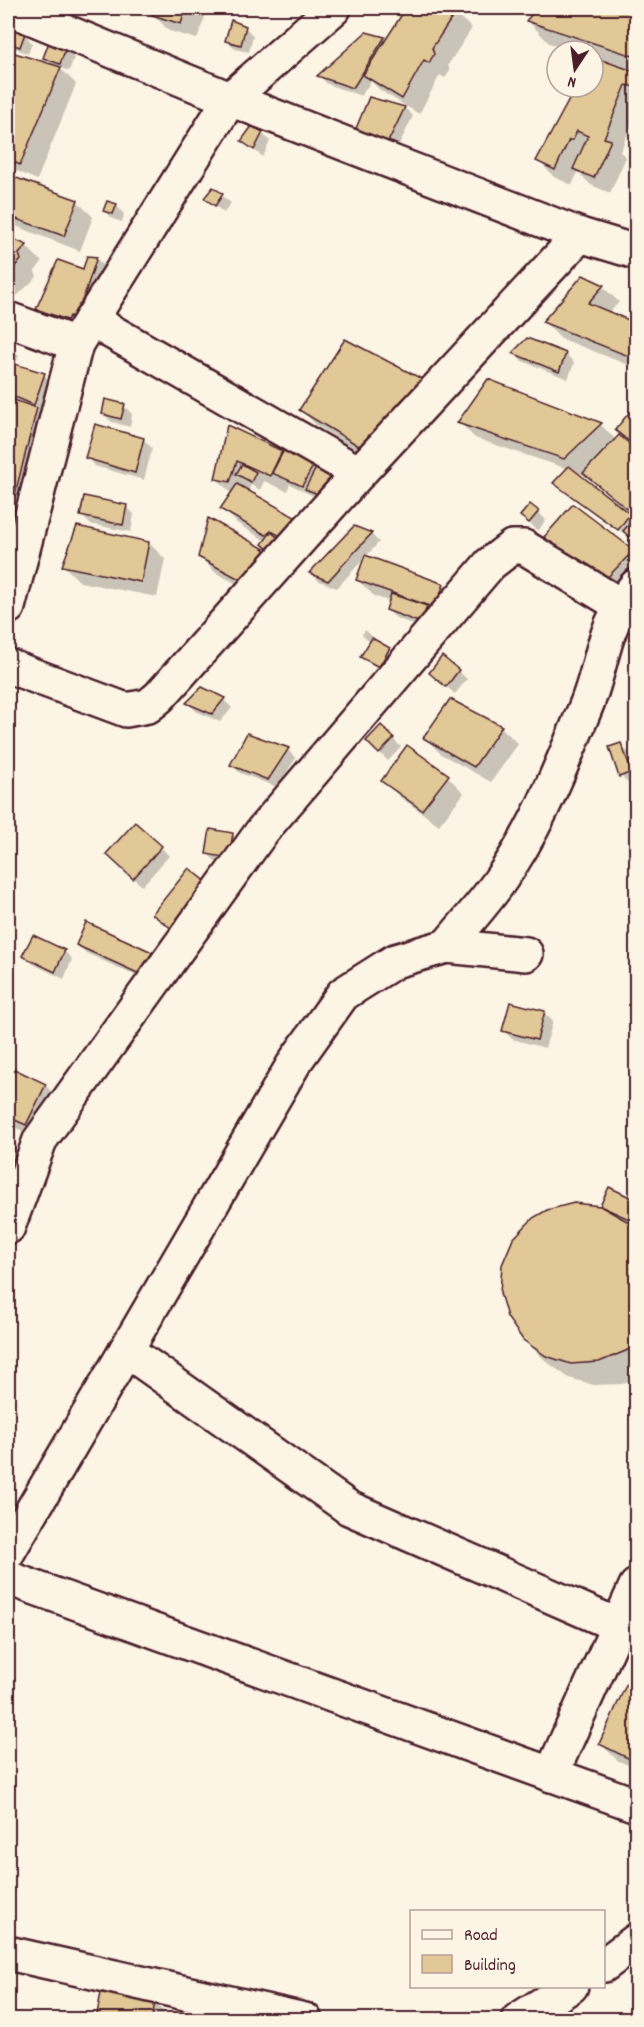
<svg xmlns="http://www.w3.org/2000/svg" width="644" height="2027" font-family="Dekko,sans-serif">
<rect width="100%" height="100%" fill="#fcf5e5"/>
<filter id="ink" filterUnits="userSpaceOnUse"><feTurbulence type="fractalNoise" baseFrequency=".0167" numOctaves="2"/><feDisplacementMap in="SourceGraphic" scale="12" xChannelSelector="R" yChannelSelector="G"/><feConvolveMatrix kernelMatrix="1 2 1 2 8 2 1 2 1" color-interpolation-filters="sRGB"/></filter>
<g filter="url(#ink)">
<!-- shadow -->
<g fill="#0003">
<path d="M132 8H151L148 16Z"/>
<path d="M155 8H208L197 39 169 31 153 14Z"/>
<path d="M408 8H449L472 28 448 65 450 71 445 78 440 75 419 114 381 91 371 81 361 96 327 84 320 76 384 38 387 41Z"/>
<path d="M539 8H636V114L620 152 626 157 610 193 591 185 578 172 572 185 554 177 538 160 578 87H593V51H575L549 43 528 21Z"/>
<path d="M245 27 253 36 249 52 235 49 226 40Z"/>
<path d="M8 30 24 34 32 43 28 54 11 46 8 51Z"/>
<path d="M65 49 74 58 69 71 60 68 76 84 37 180 8 167V56L9 53 54 66 45 57Z"/>
<path d="M405 108 413 116 394 155 362 146Z"/>
<path d="M262 133 270 141 263 157 243 141Z"/>
<path d="M8 177 77 201 93 217 80 251 8 223Z"/>
<path d="M213 189 231 203 224 213 206 198Z"/>
<path d="M116 205 124 214 122 222 113 219 104 211Z"/>
<path d="M8 234 15 242 26 246 42 262 35 271 37 277 8 304Z"/>
<path d="M96 258 112 274 93 332 54 325 38 309Z"/>
<path d="M583 277 603 287 619 302 609 313 636 324V368L560 338 544 322Z"/>
<path d="M528 340 566 354 574 363 568 379 522 361 514 353Z"/>
<path d="M346 341 421 380 437 396 381 464 317 426 301 410Z"/>
<path d="M8 345 19 355 15 366 44 375 52 383 43 412 36 410 53 426 30 513 12 506 36 530 8 624Z"/>
<path d="M489 381 601 425 616 440 631 447 632 445 617 430 636 406V517L584 471 581 474 575 472 636 523V542L555 483 568 469 475 438 459 422Z"/>
<path d="M124 406 132 414 130 427 112 422 103 414Z"/>
<path d="M228 427 284 454 285 452 331 478 340 487 315 497 290 484 287 491 264 481 260 490 251 485 248 492 315 538 266 541 238 524 222 508 232 494 216 478Z"/>
<path d="M143 439 152 448 144 480 95 466 87 458Z"/>
<path d="M126 506 134 514 131 532 90 524 81 515Z"/>
<path d="M538 512 546 520 538 531 522 516Z"/>
<path d="M209 521 264 598 216 573 200 557Z"/>
<path d="M354 528 371 534 379 542 337 588 319 581 311 573Z"/>
<path d="M546 537 633 551 636 555V579L619 598 562 553Z"/>
<path d="M149 543 165 559 157 597 80 582 64 566Z"/>
<path d="M358 580 444 585 460 601 429 631 396 618 387 610 390 602 374 596Z"/>
<path d="M365 630 397 658 387 675 362 657 371 643 362 635Z"/>
<path d="M458 671 467 679 455 694 431 673Z"/>
<path d="M202 689 224 700 232 708 220 722 196 711 188 703Z"/>
<path d="M451 701 502 728 518 744 491 782 441 754 425 738Z"/>
<path d="M381 727 401 747 388 761 368 741Z"/>
<path d="M248 735 288 750 296 758 277 787 240 773 232 765Z"/>
<path d="M621 745 629 753 636 772V781L629 784 621 776Z"/>
<path d="M408 747 448 777 464 793 439 825 400 797 383 781Z"/>
<path d="M232 834 240 843 237 865 216 862 207 853Z"/>
<path d="M161 847 169 856 142 886 116 862Z"/>
<path d="M78 945 151 953 159 961 150 982 86 953Z"/>
<path d="M64 951 72 959 64 979 33 964 24 956Z"/>
<path d="M544 1013 553 1021 545 1048 512 1039 504 1031Z"/>
<path d="M8 1067 45 1085 61 1101 43 1141 8 1124Z"/>
<path d="M8 1144 22 1155 8 1190Z"/>
<path d="M609 1189 636 1202V1377L622 1384 594 1385 569 1378 547 1362 524 1340Z"/>
<path d="M636 1667V1769L617 1760 601 1744Z"/>
<path d="M155 2003 171 2020H98Z"/>
</g>
<!-- building -->
<g fill="#e2c797" stroke="#4a1f2b" stroke-width="1.5">
<path d="M154 8H186L181 24 152 15Z"/>
<path d="M406 8H452L457 10 432 48 434 54 429 63 424 60 402 99 363 75Z"/>
<path d="M537 8H636V57L526 21Z"/>
<path d="M231 20 246 26 241 45 225 41Z"/>
<path d="M9 28 25 33 20 47 8 43Z"/>
<path d="M366 32 385 37 353 88 317 76Z"/>
<path d="M49 42 66 48 60 64 43 58Z"/>
<path d="M8 51 61 67 20 165 8 159Z"/>
<path d="M593 57 636 72 635 87 626 85 604 138 611 140 594 178 573 169 588 136 577 131 573 140H569L555 170 536 161 576 87H593Z"/>
<path d="M369 97 405 107 385 148 352 138Z"/>
<path d="M252 126 263 132 254 150 241 141Z"/>
<path d="M8 175 78 200 64 236 8 216Z"/>
<path d="M213 187 223 194 215 206 204 198Z"/>
<path d="M107 201 117 204 113 214 103 211Z"/>
<path d="M8 237 27 245 19 254 21 260 8 273Z"/>
<path d="M87 256 97 257 77 317 70 316 67 320 36 309 58 260 83 269Z"/>
<path d="M583 275 604 285 588 303 636 323V359L542 322Z"/>
<path d="M527 338 566 353 559 372 512 353Z"/>
<path d="M345 339 422 379 364 449 299 410Z"/>
<path d="M8 362 45 373 34 405 8 394Z"/>
<path d="M488 379 602 423 564 459 457 423Z"/>
<path d="M8 398 37 408 14 498 8 495Z"/>
<path d="M105 399 125 404 121 419 102 414Z"/>
<path d="M636 404V447L615 430Z"/>
<path d="M95 424 144 438 135 473 85 458Z"/>
<path d="M227 425 282 451 270 476 237 461 230 482 215 479Z"/>
<path d="M619 435 636 449V516L583 473Z"/>
<path d="M284 450 313 466 302 486 272 473Z"/>
<path d="M242 464 256 472 251 482 236 474Z"/>
<path d="M569 466 630 514 618 530 553 483Z"/>
<path d="M316 468 332 477 318 494 305 489Z"/>
<path d="M237 484 300 520 290 541 271 531 266 535 220 509Z"/>
<path d="M84 496 127 505 123 525 80 516Z"/>
<path d="M8 504 15 506 8 532Z"/>
<path d="M530 504 539 511 529 523 520 516Z"/>
<path d="M573 504 634 550 602 583 544 537Z"/>
<path d="M208 518 270 552 247 583 198 557Z"/>
<path d="M634 519 636 522V543L623 531Z"/>
<path d="M77 526 149 542 141 582 62 566Z"/>
<path d="M354 526 372 533 328 581 309 573Z"/>
<path d="M271 532 282 541 273 553 262 544Z"/>
<path d="M365 555 444 584 435 608 356 580Z"/>
<path d="M391 594 427 606 421 623 386 610Z"/>
<path d="M372 638 390 648 379 667 360 657Z"/>
<path d="M442 656 459 670 446 687 429 673Z"/>
<path d="M202 687 225 698 212 714 186 703Z"/>
<path d="M450 699 502 726 474 767 423 738Z"/>
<path d="M381 725 394 738 379 754 366 741Z"/>
<path d="M247 733 289 748 268 780 230 765Z"/>
<path d="M621 743 632 772 619 777 609 747Z"/>
<path d="M407 745 449 775 422 810 381 781Z"/>
<path d="M135 822 162 846 133 879 106 854Z"/>
<path d="M210 829 233 833 229 858 206 854Z"/>
<path d="M189 868 212 886 176 932 152 914Z"/>
<path d="M86 922 152 952 142 975 76 945Z"/>
<path d="M33 935 65 950 55 972 22 956Z"/>
<path d="M510 1002 545 1011 537 1040 502 1031Z"/>
<path d="M8 1066 46 1084 26 1125 8 1117Z"/>
<path d="M8 1143 15 1145 8 1167Z"/>
<path d="M609 1187 636 1200 631 1220 600 1206Z"/>
<path d="M574 1203 600 1206 636 1226V1341L628 1350 599 1362 571 1364 546 1356 523 1340 507 1317 500 1293 502 1265 513 1239 533 1218 547 1210Z"/>
<path d="M636 1663V1762L599 1744Z"/>
<path d="M101 1992 155 2001 152 2020H96Z"/>
</g>
<g fill="none" stroke-linecap="round" stroke-linejoin="round">
<defs>
<g id="minor">
<path d="M8 8 230 99 580 235 636 252"/>
<path d="M8 319 76 344"/>
<path d="M91 320 359 473"/>
<path d="M8 607 76 344 230 99 334 8"/>
<path d="M8 666 126 710 148 706 159 697 359 473 580 235"/>
<path d="M447 946C464 925 483 905 499 882 536 831 560 769 584 711 605 663 599 629 636 586"/>
<path d="M8 1227 40 1140 263 830 490 564 512 547H524L620 605"/>
<path d="M126 1350 349 1508 617 1625"/>
<path d="M8 1552 296 1060 343 994 395 961 447 946 526 954"/>
<path d="M8 1578 636 1805"/>
<path d="M551 1775 636 1586"/>
<path d="M8 1953 305 2020"/>
<path d="M604 1965 636 1941"/>
<path d="M518 2020 571 1986"/>
</g>
</defs>
<!-- minor casing -->
<use href="#minor" stroke="#4a1f2b" stroke-width="38"/>
<!-- minor -->
<use href="#minor" stroke="#fcf5e5" stroke-width="33"/>
</g>
</g>
<!-- margin -->
<rect width="644" height="2027" fill="none" stroke="#fcf5e5" stroke-width="30"/>
<rect x="15" y="15" width="614" height="1997" fill="none" stroke="#4a1f2b" stroke-width="2" filter="url(#ink)"/>
<!-- legend -->
<rect x="410" y="1910" width="195" height="78" fill="#fcf5e5" stroke="#b59f9b" stroke-width="1.5"/>
<rect x="422" y="1930" width="30" height="9" fill="#fcf5e5" stroke="#b59f9b" stroke-width="1.5"/>
<text x="464" y="1940" font-size="18" fill="#4a1f2b">Road</text>
<rect x="422" y="1955" width="30" height="18" fill="#e2c797" stroke="#b59f9b" stroke-width="1.5"/>
<text x="464" y="1970" font-size="18" fill="#4a1f2b">Building</text>
<!-- north arrow -->
<g transform="translate(575 69) rotate(193)"><circle r="28" fill="#fcf5e5" stroke="#b59f9b" stroke-width="1.5"/>
<path d="M0-4.5L10 22L0 15L-10 22Z" fill="#4a1f2b"/>
<text y="-9" font-size="16" font-weight="bold" text-anchor="middle" fill="#4a1f2b">N</text>
</g>
</svg>
